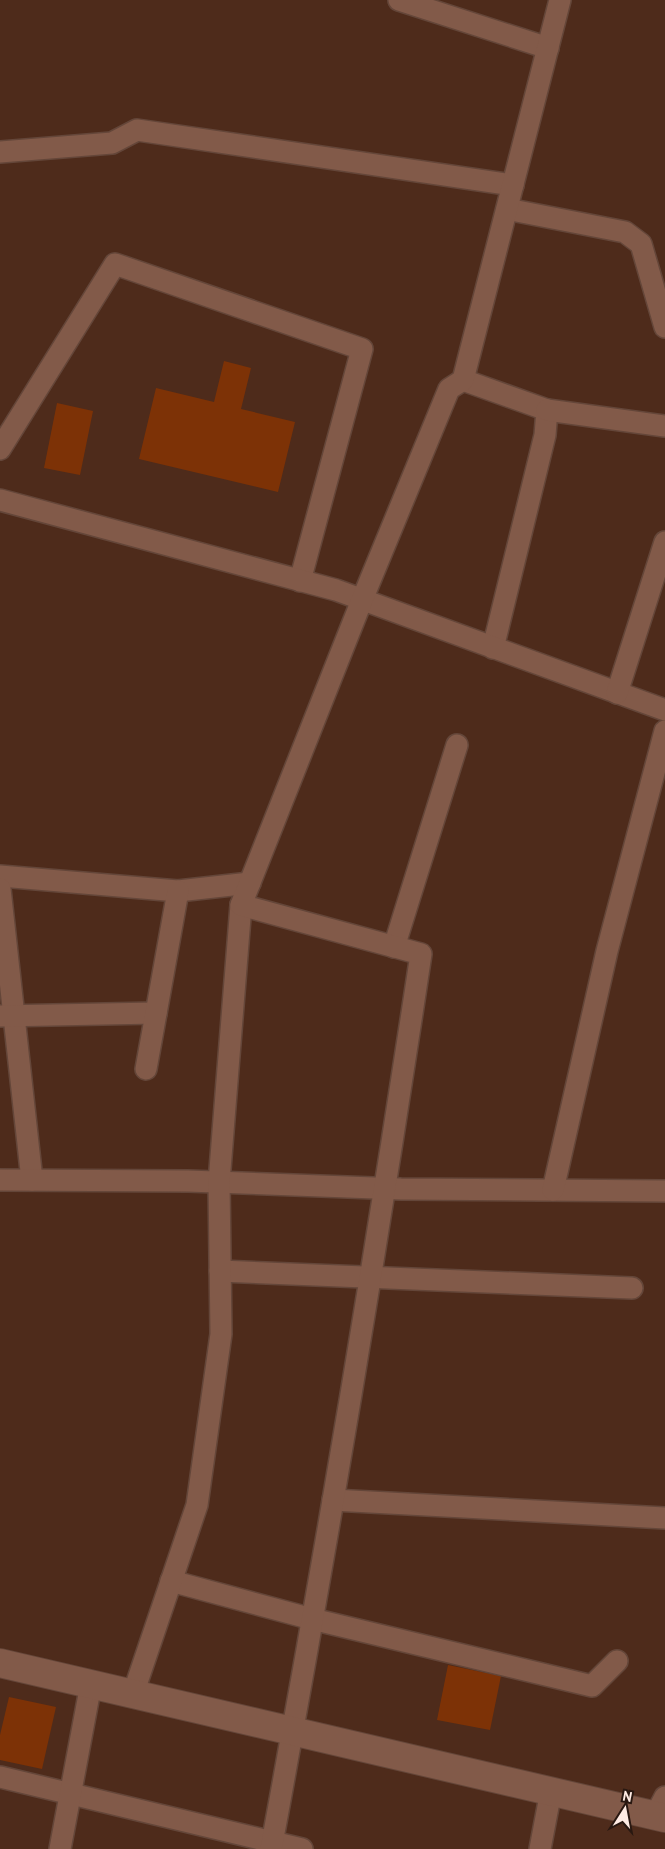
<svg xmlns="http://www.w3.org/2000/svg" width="665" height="1849" font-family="'PT Sans',sans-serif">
<rect width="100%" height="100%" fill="#4e2b1b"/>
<!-- building -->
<g fill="#7d3206">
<path d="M224 361 251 368 241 409 295 422 278 492 139 459 156 388 214 402Z"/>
<path d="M57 403 93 411 80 475 44 468Z"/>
<path d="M448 1665 501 1676 490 1730 437 1720Z"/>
<path d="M9 1697 56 1707 42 1769 0 1760V1735Z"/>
</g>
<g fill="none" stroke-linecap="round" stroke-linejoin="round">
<defs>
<g id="minor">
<path d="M399 0 548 48"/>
<path d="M0 152 112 143 137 130 513 185"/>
<path d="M507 209 625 232 641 244 665 327"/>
<path d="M463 380 547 410 545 435 493 648"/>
<path d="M547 410 665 426"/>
<path d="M0 449 115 264 362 349 300 581"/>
<path d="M0 500 336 590 665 710"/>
<path d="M617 693 665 542"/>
<path d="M0 876 178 891 250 883"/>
<path d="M0 889 32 1180"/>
<path d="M394 947 457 745"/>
<path d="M0 1016 156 1013"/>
<path d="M146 1069 178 891"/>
<path d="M0 1180 188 1181 401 1189 665 1191"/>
<path d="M553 1190 607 951 665 731"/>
<path d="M220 1271 632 1288"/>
<path d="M333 1500 665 1518"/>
<path d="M171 1581 312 1619 592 1686 617 1661"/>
<path d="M133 1694 197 1505 221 1334 219 1182 241 905"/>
<path d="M0 1777 302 1849"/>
<path d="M655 1816 665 1797"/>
<path d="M60 1849 91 1684"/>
<path d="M271 1849C326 1551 376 1253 421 954L241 905 362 600 449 389 463 380 560 0"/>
<path d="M540 1849 551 1791"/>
</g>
<path id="tertiary" d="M0 1663 665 1818"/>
</defs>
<!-- minor casing -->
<use href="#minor" stroke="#644639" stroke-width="24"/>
<!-- tertiary casing -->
<use href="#tertiary" stroke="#644639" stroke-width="30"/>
<!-- minor -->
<use href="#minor" stroke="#825a49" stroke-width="21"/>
<!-- tertiary -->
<use href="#tertiary" stroke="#825a49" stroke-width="28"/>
</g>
<!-- north arrow -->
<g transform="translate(625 1809) rotate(11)" stroke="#291811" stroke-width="4" paint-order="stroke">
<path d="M0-4L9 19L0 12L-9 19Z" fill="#ffece4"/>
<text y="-8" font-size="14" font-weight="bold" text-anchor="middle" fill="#ffece4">N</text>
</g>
</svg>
